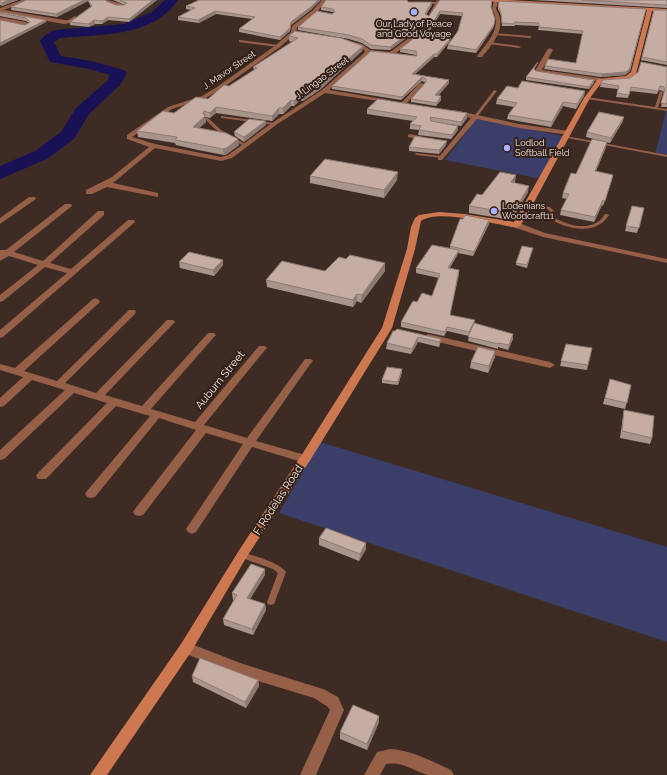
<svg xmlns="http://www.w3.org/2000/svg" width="667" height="775" font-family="Raleway,sans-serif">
<rect width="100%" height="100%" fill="#3e2b23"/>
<!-- green -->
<g fill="#3a3e69">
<path d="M666 110H667V156L655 154Z"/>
<path d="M477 118 567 137 542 179 445 160Z"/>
<path d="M320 442 667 547V642L279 513Z"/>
</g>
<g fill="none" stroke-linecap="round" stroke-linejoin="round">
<!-- river -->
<path fill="#181156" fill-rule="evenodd" d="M165 0H178C152 38 100 34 60 38L54 42 61 56 91 61 124 70 127 73 120 85 89 114 74 139 47 159 0 179V166L35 151 61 132 76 108 108 80 110 75 89 69 50 62 40 41C44 36 50 31 56 30L124 24 152 12Z"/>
<!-- lane -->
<g fill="#965f48" fill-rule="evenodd">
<path d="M437 0 439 1 438 3 429 18H427L435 4H426L425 3 426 2H436Z"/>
<path d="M494 33 530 36 532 37 530 38 495 35 493 34Z"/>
<path d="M240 40 278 45 280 46 278 47 239 42V40Z"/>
<path d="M489 42 519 46 521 47 519 48 488 44 487 43Z"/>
<path d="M494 90 497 91 477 117H475V115Z"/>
<path d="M660 91 663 92 658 108 667 109V111L587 99 585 98 587 97 655 107Z"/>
<path d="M221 116 274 123 276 124 274 125 222 118H221Z"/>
<path d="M206 118H208L221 130 247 145 244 146C229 139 216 132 205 119Z"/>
<path d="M566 136 667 155V157L567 138 565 137Z"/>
<path d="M416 153 442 156 444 157 442 158 417 155 415 154Z"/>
<path d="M528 204 550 207 554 211 552 216C563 224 583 230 596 223 600 221 603 217 605 214H607L609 215C607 218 604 222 600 224 586 234 561 227 548 217V216L550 211 547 209 528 206Z"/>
<path d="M242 552C254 556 279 562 286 572L274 604 271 605 268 604 267 602 278 573 273 569 239 557 238 555 239 553Z"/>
</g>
<!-- street -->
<g fill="#965f48" fill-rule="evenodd">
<path d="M22 0H29L4 10 64 20H68L75 16 78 18 71 23 64 24 0 13V8Z"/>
<path d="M107 0C109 0 123 4 126 6 121 9 113 6 107 3Z"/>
<path d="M322 0H327L317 12 297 28 296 33 280 47 221 89 206 98 172 109 132 137 155 144 221 157 228 155 272 123 322 90 364 53 365 51 358 46 349 43V41L362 44 370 50 390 52 425 26H429V28L396 53 408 55V57L370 53 329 90 389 100 392 102 391 103 325 93 276 125 232 158 221 161 155 148 113 183 158 193V197L107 187 92 194H86V190L112 177 149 147 127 139V135L168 107 202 96 217 87 276 45 291 32 292 26 313 10Z"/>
<path d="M494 0 498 1 496 9C508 27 493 43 482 57H478L477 56C488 42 503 27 492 9Z"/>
<path d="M0 17 26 22 29 24 26 26 0 21Z"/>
<path d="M550 48 553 50 542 70 600 78 603 80 600 82 536 72 535 71 547 50Z"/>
<path d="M420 83 425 84 405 105H401V103Z"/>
<path d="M454 110 519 124 569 131 572 133 569 135 519 128 477 119 442 160H438V158L471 118 452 113V111Z"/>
<path d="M410 134 431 139 428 141 408 137V135Z"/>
<path d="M29 197H35L36 199 0 224V218Z"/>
<path d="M65 204H71L72 206 14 252 43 261 98 211H104V215L50 263 71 269 128 220H134L135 222 3 337 0 338V330L67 273 45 267 3 301 0 302V295L38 265 9 256 0 261V250H6Z"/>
<path d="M513 223H519L545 233 667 259V263L543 237 513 227Z"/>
<path d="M96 298 100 301 99 303 24 371 57 381 129 310H135L136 312 135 314 65 383 96 393 167 320H173L175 322 173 324 105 395 142 406 208 333H214L216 335 214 337 151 409 195 422 259 346H265L267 348 265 350 204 425 247 438 305 359H311L313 361 311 363 256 441 309 456 310 459 309 462 305 463 252 447 196 532 192 534 188 532 186 529 188 526 243 444 206 433 143 515 139 516 135 515 133 512 135 509 196 430 159 418 95 497 91 498 87 497 85 494 87 491 150 416 116 406 46 479H38L36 476 38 473 107 403 74 393 4 459 0 460V450L65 390 32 380 4 406 0 407V398L23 377 0 370V364L15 368 93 299Z"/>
<path d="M428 334 550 362 555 365 550 368 425 339 423 337Z"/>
<path d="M186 642 243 664 323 689 338 697 344 710 316 775H300L330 710 328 707 314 698 242 676 181 652 179 648 181 644Z"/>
<path d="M390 749C412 750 431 761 451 770L454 775C446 775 436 775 428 775 414 771 402 761 386 764L380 775H364L377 752Z"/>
</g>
<!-- secondary -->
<path fill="#ce7852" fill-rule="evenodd" d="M478 0H507L651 8 667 9V11H652L636 74 628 80 602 82 590 98 525 219 519 227C512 228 504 225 497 224 479 221 437 210 421 221L415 249 392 328 309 462 246 558 191 652 107 775H90L181 644 238 552 301 456 382 328 407 249 411 227 415 218 419 215 439 212 464 214 514 222 584 98 598 79 626 76 631 72 647 10 480 1Z"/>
</g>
<!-- wall -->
<g fill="#aa958c">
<path d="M0 0H18L2 6 0 5Z"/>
<path d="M26 0H106V1L116 5H125L113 0H157L129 22 108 20 102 24H95L89 27 70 25V22L91 7 88 1 57 17 11 10V7Z"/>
<path d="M440 0 491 7 495 19 493 28 476 53 447 49 448 45 458 31 462 16 440 14 427 34 450 41 437 57H434L415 74 449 80V83L438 96 441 100 436 106 411 102V99L426 83 422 81 401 100 332 89V86L416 56V55L400 52V49L430 26 424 25 390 50 371 49 362 43 349 39 298 30V27L334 13 333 12 321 10V7L408 2H432V5L426 15 429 16Z"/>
<path d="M533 0H667V8Z"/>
<path d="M186 6 312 9 291 25 290 31 280 40 239 32V29L252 19 216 14 199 23 178 20V17L191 10 186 9Z"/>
<path d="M498 6 646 9 630 71 625 75 601 77 544 69 545 66 576 63 583 34 538 30 539 26 515 25V26H502L501 15 498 9Z"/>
<path d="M654 10H667V65L641 60Z"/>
<path d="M0 13 46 22 0 46 29 23 26 21 0 16Z"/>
<path d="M295 31 362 51 321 89 303 101 300 100 294 106H291L283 114H279L272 121 216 113 210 118 205 117 206 122 199 128 239 145 227 154 224 155 198 150 176 145 175 143 138 137 137 131 174 113 208 99 254 70 253 67 292 42 289 41V36Z"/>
<path d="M537 64 534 69 536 71 594 83 589 89 526 80V77Z"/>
<path d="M667 67V107H661L664 92 663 91 659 90 657 94 630 91 628 98 616 97 618 89 600 87 601 83 630 78Z"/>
<path d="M518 88 585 91 584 96 576 109 563 106 551 127 507 119 508 115 514 107 496 104 497 99Z"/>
<path d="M367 109 467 118 461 126 431 121 458 126V130L451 139 418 135 419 130 410 129V124L413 121 367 114Z"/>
<path d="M623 121 610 143 586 137 587 132Z"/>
<path d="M266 125 244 142 235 136 234 132Z"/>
<path d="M446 145 439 154 409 151V147Z"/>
<path d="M606 147 596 171 613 175 612 180 603 206 602 205 594 222 560 215 561 210 567 199 562 198 563 193 576 174Z"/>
<path d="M310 176 397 180 384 198 310 183Z"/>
<path d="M515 182V183L528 192 512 220 469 213V206L482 195Z"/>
<path d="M632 206 644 208 637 233 625 231Z"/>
<path d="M489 224 473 256 458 253 450 268 459 270 450 315 474 323 513 339 508 350 498 347V349L468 341 469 336 447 331 444 336 401 327V322L417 302 432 296 439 278 416 273V268L450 248V246Z"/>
<path d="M532 251 527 268 516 265V263Z"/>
<path d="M179 262 223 265 214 276 180 268Z"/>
<path d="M325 271H385L361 303 357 301 353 307 267 287 266 280Z"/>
<path d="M393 331 441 339 440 344 439 347 418 342 411 354 386 349 387 343Z"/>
<path d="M566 344 592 348 587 370 560 366Z"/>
<path d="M495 357 488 373 470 368 471 362Z"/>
<path d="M402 369V372L398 385 382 383V380Z"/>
<path d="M610 379 631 385 625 409 603 404Z"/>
<path d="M624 410 652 438 650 444 620 438 623 416Z"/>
<path d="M319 538 366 543V549L359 561 319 545Z"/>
<path d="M265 575 250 599 265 604 266 610 253 635 224 625 223 619 234 600H233L232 593Z"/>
<path d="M192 676 258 680 259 686 246 708 193 682Z"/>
<path d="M379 716V722L367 750 340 739V732Z"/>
</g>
<!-- shaded-wall -->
<g fill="#8b7972">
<path d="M9 0H18L2 6V3Z"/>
<path d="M84 0H88V1L57 17 56 14Z"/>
<path d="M153 0H157L129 22V19Z"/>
<path d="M318 0H321L312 9 291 25 290 31 280 40V37L291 22Z"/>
<path d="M432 2V5L425 17V14Z"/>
<path d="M646 9 630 71 625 75 601 77 602 74Z"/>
<path d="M215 11 216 14 199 23 198 20Z"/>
<path d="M440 11V14L426 37V34Z"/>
<path d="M108 17V20L102 24V21Z"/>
<path d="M46 20V22L0 46V43Z"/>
<path d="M94 20 95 24 89 27V24Z"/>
<path d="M424 22V25L390 50V47Z"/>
<path d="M494 25 493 28 476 53V50Z"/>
<path d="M451 38 450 41 437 57V54Z"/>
<path d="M363 46 362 51 321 89 303 101V95Z"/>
<path d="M434 54V57L412 77V74Z"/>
<path d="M422 77V81L401 100 402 97Z"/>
<path d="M449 80V83L435 99V95Z"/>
<path d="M594 80V83L589 89V87Z"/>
<path d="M585 91 584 96 576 109 577 104Z"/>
<path d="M300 95V100L294 106V101Z"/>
<path d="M441 96V100L436 106 437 103Z"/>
<path d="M291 100V106L283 114V108Z"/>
<path d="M563 102V106L551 127 552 122Z"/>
<path d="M216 107V113L210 118V113Z"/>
<path d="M279 108V114L272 121V116Z"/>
<path d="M204 111 206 122 194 133 193 127Z"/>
<path d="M467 113V118L461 126V122Z"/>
<path d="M624 117 623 121 610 143 611 138Z"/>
<path d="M266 121V125L244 142V137Z"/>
<path d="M458 126V130L451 139 452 135Z"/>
<path d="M238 139 239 145 227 154 224 155 223 149Z"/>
<path d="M447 141 446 145 439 154V150Z"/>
<path d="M607 142 606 147 594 176 595 171Z"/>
<path d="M398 172 397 180 384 198V190Z"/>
<path d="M516 175 515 182 510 189 511 182Z"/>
<path d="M529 186 528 192 512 220 513 213Z"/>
<path d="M603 200 602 205 594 222 595 217Z"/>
<path d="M489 220V224L473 256 474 252Z"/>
<path d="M459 250 458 254 447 272 448 268Z"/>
<path d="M223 260V265L214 276 213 270Z"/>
<path d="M385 263V271L361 303 362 295Z"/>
<path d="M459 270V275L449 319 450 315Z"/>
<path d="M357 294V301L353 307V300Z"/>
<path d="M475 320 474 325 469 336V332Z"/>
<path d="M447 327V331L444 336 445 332Z"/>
<path d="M513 334V339L508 350 509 345Z"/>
<path d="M418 337V342L411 354 412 349Z"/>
<path d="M441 339 440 344 439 347V342Z"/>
<path d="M495 351V357L488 373 489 366Z"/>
<path d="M402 369V372L398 385V382Z"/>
<path d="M366 543V549L359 561 360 554Z"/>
<path d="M265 569V575L247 604V598Z"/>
<path d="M265 604 266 610 253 635 252 629Z"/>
<path d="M258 680 259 686 246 708 245 702Z"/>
<path d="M379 716V722L367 750V744Z"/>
</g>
<!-- building -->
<g fill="#c6ada3" stroke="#8b7972">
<path d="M0 0H9L2 3 0 2Z"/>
<path d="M26 0H84L56 14 11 7Z"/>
<path d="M88 0H106V1L116 5H124L127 3 120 0H153L129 19 108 17 102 21 94 20 89 24 70 22 92 6Z"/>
<path d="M199 0H318L312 6 291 22 290 28 280 37 239 29 255 17 215 11 198 20 178 17 195 8 186 6Z"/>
<path d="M326 0H407L408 2H432L425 14 429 16 440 0H492L491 7 495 19 494 25 476 50 448 45 458 31 463 13 440 11 426 34 451 38 437 54H434L412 74 449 80 435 95 441 96 437 103 411 99 426 82V79L422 77 402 97 332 86 371 51 417 56 416 51 400 49 431 25 430 22H424L390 47 371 45 362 39 349 35 298 27 317 11 332 14 335 12 333 9 321 7Z"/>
<path d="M582 0H667V5Z"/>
<path d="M499 1 646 9 630 68 626 72 602 74 545 66 548 59 576 63 583 31 539 27V23L515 22V24L502 23 501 13 498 6Z"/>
<path d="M654 10H667V62L642 57Z"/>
<path d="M1 12 46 20 0 43V20L25 25 30 22 26 18 0 13Z"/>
<path d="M295 31 341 38 363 46 321 83 303 95H300L294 101 291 100 283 108H279L272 116 216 107 210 113 204 111 203 113 205 116 193 127 226 133 238 139 227 148 223 149 197 144 175 140 177 137 137 131 163 111 174 113 196 97 208 99 224 85 229 86 257 68 253 67 298 38 289 36Z"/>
<path d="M538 62 534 69 536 71 594 80 589 87 526 77Z"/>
<path d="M641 62 667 67V104L661 103 665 89 664 87 660 86 658 91 631 87 629 95 617 93 619 86 601 83 603 80 630 78 638 72Z"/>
<path d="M522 81 585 91 577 104 563 102 552 122 508 115 517 103 497 99 507 86 518 88Z"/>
<path d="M378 99 467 113 461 122 430 117 431 121 458 126 452 135 419 130 421 126 410 124 417 117 367 109Z"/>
<path d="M599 112 624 117 611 138 587 132Z"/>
<path d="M249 119 266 121 244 137 234 132Z"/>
<path d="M415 136 447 141 439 150 409 147Z"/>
<path d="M592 139 607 142 595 171 613 175 605 201 603 200 595 217 561 210 569 194 563 193 571 173 576 174Z"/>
<path d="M325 159 398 172 384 190 310 176Z"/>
<path d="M500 172 516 175 511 182 529 186 513 213 469 206 477 194 482 195Z"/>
<path d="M632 206 644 208 639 228 626 226Z"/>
<path d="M465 215 489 220 474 252 450 246 460 219H463Z"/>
<path d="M432 245 459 250 448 268 459 270 450 315 475 320 469 332 447 327 445 332 401 322 413 301 417 302 422 293 432 296 440 274 416 268Z"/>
<path d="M522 246 533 248 527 265 516 263Z"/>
<path d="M189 252 223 260 213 270 179 262Z"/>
<path d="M350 255 385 263 362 295 357 294 353 300 266 280 282 261 325 271 339 257 346 259Z"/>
<path d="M474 323 513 334 509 345 499 343V344L468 337Z"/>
<path d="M397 329 441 339 439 342 418 337 412 349 387 343 393 331H395Z"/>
<path d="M566 344 592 348 588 365 561 361Z"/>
<path d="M478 347 495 351 489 366 471 362Z"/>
<path d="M387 367 402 369 398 382 382 380Z"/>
<path d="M610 379 631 385 627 403 605 398Z"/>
<path d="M624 410 654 416 652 438 622 431Z"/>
<path d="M326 528 366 543 360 554 319 538Z"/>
<path d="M251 564 265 569 247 598 265 604 252 629 223 619 237 595 232 593Z"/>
<path d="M200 658 258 680 245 702 192 676Z"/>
<path d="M353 705 379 716 367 744 340 732Z"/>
</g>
<!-- markers -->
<g fill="#a7b1fc" stroke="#332119" stroke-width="1.5">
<circle cx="414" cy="12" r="4"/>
<circle cx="507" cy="148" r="4"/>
<circle cx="494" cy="211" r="4"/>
</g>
<g text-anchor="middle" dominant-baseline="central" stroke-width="4" stroke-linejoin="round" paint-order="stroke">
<!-- far-poi labels -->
<g font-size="9" fill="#f3e6e1" stroke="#332119" text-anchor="start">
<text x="414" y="24" text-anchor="middle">Our Lady of Peace<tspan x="414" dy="10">and Good Voyage</tspan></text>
<text x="515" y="143">Lodlod<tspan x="515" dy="10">Softball Field</tspan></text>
<text x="502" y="206">Lodenians<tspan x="502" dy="10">Woodcraft11</tspan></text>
</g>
<!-- far-street labels -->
<g font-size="9" fill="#f3e6e1" stroke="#332119">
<text transform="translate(229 70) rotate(-34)">J. Mavor Street</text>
<text transform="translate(322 78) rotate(-37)">J. Lingao Street</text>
</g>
<!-- street labels -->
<g font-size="11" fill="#f3e6e1" stroke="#332119">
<text transform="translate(220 380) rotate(-51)">Auburn Street</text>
<text transform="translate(278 500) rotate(-57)">F. Rodelas Road</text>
</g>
</g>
</svg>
